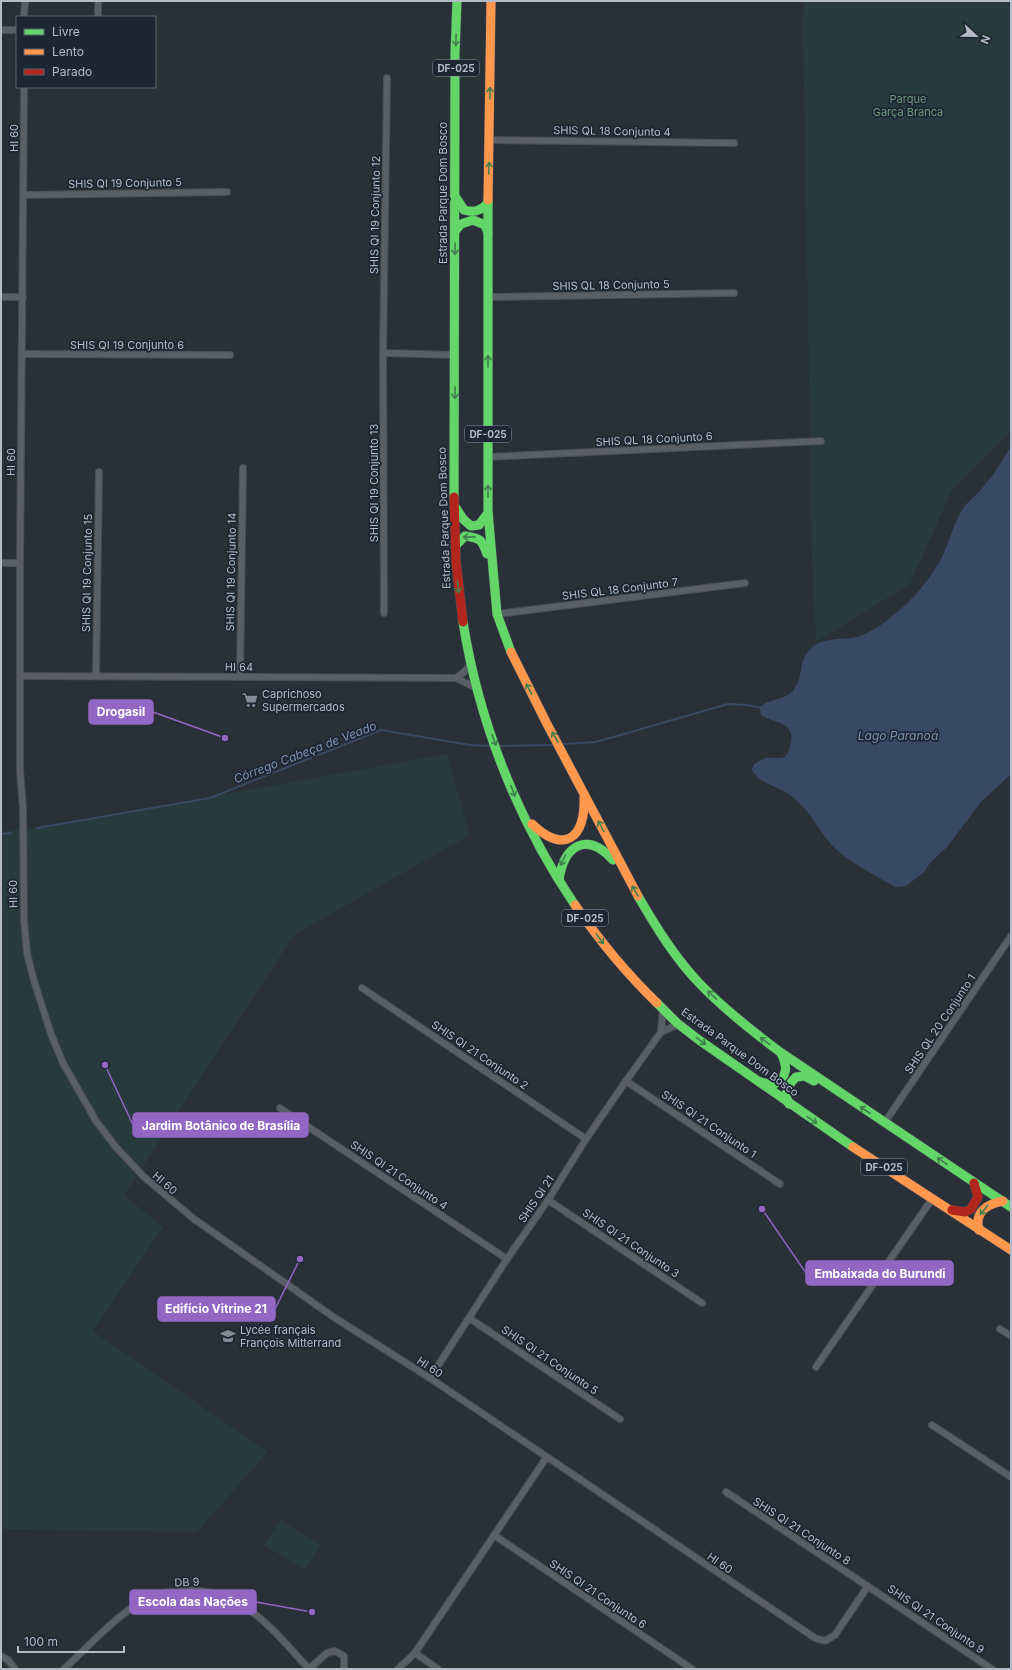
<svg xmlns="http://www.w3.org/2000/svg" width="1012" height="1670" font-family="Inter,sans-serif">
<rect width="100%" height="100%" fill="#2a3038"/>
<!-- green -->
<g fill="#273a3e">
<path d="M804 1H1011V432L951 492 910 584 816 642 812 563 803 26Z"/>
<path d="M447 754 470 835 294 935 124 1195 163 1227 93 1331 268 1452 197 1532 1 1529V832L76 821Z"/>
<path d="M280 1520 321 1545 305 1570 264 1545Z"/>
</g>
<!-- water -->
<path fill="#384963" d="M1011 447V774L981 802 947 847 930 863 924 872 906 886 895 887C878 877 849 862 836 849 819 833 810 809 790 795 778 786 759 784 752 770L754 764C758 762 762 759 766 758 771 757 779 759 784 757 788 755 789 750 790 746 797 722 776 724 761 715L760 707C769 698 786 701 794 689 804 677 798 660 811 648 824 636 845 641 860 636 876 630 891 618 903 607 918 594 933 574 942 557 949 542 953 526 961 512 967 501 976 496 983 487 994 475 1002 460 1011 447Z"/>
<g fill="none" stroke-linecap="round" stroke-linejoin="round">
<!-- stream -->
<g stroke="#384963" stroke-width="2">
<path d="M563 744 596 742 728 704 746 705 763 708"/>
<path d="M499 746 555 745"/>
<path d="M37 828 210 798 381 730 470 745 491 746"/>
<path d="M1 834 11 833"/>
</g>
<defs>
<g id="street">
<path d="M24 17 25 1"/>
<path d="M98 17V1"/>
<path d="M1 30H17"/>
<path d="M24 87 20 563V770L23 809 24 920 27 953 34 981 51 1034 63 1063 96 1121 115 1146 143 1176 194 1219 335 1318 430 1378 815 1638 825 1641 835 1635 868 1586"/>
<path d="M490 140 734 143"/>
<path d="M24 195 227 192"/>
<path d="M1 297H23"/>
<path d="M488 297 734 293"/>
<path d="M383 353 455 355"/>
<path d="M23 354 230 355"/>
<path d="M488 457 821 441"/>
<path d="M1 563H20"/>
<path d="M384 613 383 353 387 78"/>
<path d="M497 614 745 583"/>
<path d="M96 675 99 472"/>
<path d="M21 676 456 678 476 688"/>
<path d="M240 677 243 468"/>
<path d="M456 678 464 672 470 665"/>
<path d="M362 988 586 1139"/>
<path d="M661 1032 663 1008"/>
<path d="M626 1081 780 1184"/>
<path d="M280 1108 507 1259"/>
<path d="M885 1122 1011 936"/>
<path d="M548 1200 702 1303"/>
<path d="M469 1318 620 1419"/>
<path d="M1000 1329 1011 1336"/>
<path d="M816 1367 932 1199"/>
<path d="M430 1378 507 1259 548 1200 586 1139 626 1081 661 1032 679 1024"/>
<path d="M932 1425 1011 1477"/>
<path d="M726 1492 992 1669"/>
<path d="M494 1535 692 1669"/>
<path d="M415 1653 438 1669"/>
<path d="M1 1656 8 1660 15 1669"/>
<path d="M64 1669C87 1648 113 1619 139 1603 150 1595 166 1592 180 1591 241 1586 271 1628 309 1669"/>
<path d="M309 1669 327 1653 335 1651 344 1656V1669"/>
<path d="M398 1669 415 1653 546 1458"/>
</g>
<g id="fast">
<path d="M455 196 464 210C474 213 481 211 488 203"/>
<path d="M488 200V512L497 614 511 652"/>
<path d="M455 231 461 224 473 220 485 225 488 233"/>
<path d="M454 497 455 53 457 1"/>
<path d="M456 508 463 519 471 526 479 525 488 513"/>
<path d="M455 546 465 536C481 538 482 540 487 554"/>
<path d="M463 622C479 723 518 821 575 905"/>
<path d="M559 880C564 845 587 831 613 860"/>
<path d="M638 896C656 927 675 958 700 984 724 1009 752 1031 780 1052L1011 1207"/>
<path d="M657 1003 677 1023 699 1040 853 1147"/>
<path d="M761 1082 773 1085C788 1077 788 1067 781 1053"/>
<path d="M789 1104C783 1093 788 1085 796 1077L805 1076 814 1081"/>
</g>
<g id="slow">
<path d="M488 200 491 1"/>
<path d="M511 652 547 724 638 896"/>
<path d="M532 824C564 855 586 838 584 797"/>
<path d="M575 905C599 940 626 973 657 1003"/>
<path d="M853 1147 1011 1250"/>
<path d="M979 1230C974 1212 987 1204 1003 1201"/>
</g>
<g id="jam">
<path d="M454 497 456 562 463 622"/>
<path d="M952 1210 965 1212 971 1209 978 1197 974 1183"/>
</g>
</defs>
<!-- street casing -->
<use href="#street" stroke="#484c53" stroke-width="8"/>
<!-- fast casing -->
<use href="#fast" stroke="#484c55" stroke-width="10"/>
<!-- slow casing -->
<use href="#slow" stroke="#484c55" stroke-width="10"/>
<!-- jam casing -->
<use href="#jam" stroke="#484c55" stroke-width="10"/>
<!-- street -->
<use href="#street" stroke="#5a5e66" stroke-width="6"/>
<!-- fast -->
<use href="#fast" stroke="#63d668" stroke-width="9"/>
<!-- slow -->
<use href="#slow" stroke="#ff974d" stroke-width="9"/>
<!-- jam -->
<use href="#jam" stroke="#b3261e" stroke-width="9"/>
</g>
<!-- one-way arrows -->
<defs><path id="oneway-shaft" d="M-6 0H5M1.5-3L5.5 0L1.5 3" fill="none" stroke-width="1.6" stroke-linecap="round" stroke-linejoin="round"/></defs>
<g stroke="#407e4e">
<use href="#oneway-shaft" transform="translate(456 40) rotate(92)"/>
<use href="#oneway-shaft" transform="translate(490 93) rotate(-90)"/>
<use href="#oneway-shaft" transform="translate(489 168) rotate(-88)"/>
<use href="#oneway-shaft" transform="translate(455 249) rotate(90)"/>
<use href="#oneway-shaft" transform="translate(488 361) rotate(-90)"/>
<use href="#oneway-shaft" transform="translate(455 393) rotate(91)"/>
<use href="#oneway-shaft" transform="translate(488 491) rotate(-90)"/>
<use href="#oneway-shaft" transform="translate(469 537) rotate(179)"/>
<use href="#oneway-shaft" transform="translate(458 587) rotate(85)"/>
<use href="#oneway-shaft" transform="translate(529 689) rotate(-117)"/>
<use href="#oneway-shaft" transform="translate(555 737) rotate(-121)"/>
<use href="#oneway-shaft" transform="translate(494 740) rotate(69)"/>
<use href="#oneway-shaft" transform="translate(513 791) rotate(69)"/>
<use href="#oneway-shaft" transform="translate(601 826) rotate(-117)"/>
<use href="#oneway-shaft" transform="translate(563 860) rotate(116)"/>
<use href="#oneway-shaft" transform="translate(635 891) rotate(-120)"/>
<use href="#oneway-shaft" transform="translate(600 939) rotate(53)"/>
<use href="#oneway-shaft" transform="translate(712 995) rotate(-136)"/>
<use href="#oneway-shaft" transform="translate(701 1041) rotate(36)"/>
<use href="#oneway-shaft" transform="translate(765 1041) rotate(-144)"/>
<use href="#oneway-shaft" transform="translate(865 1110) rotate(-147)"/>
<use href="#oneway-shaft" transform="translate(812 1120) rotate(34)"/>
<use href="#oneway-shaft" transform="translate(942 1161) rotate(-146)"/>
<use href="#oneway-shaft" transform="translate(984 1210) rotate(128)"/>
</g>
<!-- icons -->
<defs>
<symbol id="supermarket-bare" viewBox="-9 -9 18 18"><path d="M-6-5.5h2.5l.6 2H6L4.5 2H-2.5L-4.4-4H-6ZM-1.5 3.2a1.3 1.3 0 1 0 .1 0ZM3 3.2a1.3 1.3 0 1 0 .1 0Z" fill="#848b96" stroke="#1d2633" stroke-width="2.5" paint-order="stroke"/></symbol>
<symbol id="school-bare" viewBox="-9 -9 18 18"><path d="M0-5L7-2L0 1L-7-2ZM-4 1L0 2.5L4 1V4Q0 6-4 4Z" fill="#848b96" stroke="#1d2633" stroke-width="2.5" paint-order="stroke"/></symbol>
</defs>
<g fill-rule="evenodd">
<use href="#supermarket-bare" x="239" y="689" width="22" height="22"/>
<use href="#school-bare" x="217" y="1325" width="22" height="22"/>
</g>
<g text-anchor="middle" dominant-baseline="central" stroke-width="3.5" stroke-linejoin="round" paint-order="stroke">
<!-- shield labels -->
<g fill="#1d2633" stroke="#878f9c" stroke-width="1">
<rect x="433" y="60" width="46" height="16" rx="3"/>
<rect x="465" y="426" width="46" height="16" rx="3"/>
<rect x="562" y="910" width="46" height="16" rx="3"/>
<rect x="861" y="1159" width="46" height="16" rx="3"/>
</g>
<g font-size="10" font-weight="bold" fill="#b4bcc9">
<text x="456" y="68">DF-025</text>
<text x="488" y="434">DF-025</text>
<text x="585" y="918">DF-025</text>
<text x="884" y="1167">DF-025</text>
</g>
<!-- park labels -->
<g font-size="11" fill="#6b9a76" stroke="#1d2633">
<text x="908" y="99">Parque<tspan x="908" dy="13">Garça Branca</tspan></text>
</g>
<!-- street labels -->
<g font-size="11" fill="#b4bcc9" stroke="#1d2633">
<text transform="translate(612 131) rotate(1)">SHIS QL 18 Conjunto 4</text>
<text transform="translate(14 138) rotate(-90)">HI 60</text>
<text transform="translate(125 183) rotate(-1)">SHIS QI 19 Conjunto 5</text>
<text transform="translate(443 193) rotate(-90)">Estrada Parque Dom Bosco</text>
<text transform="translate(375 215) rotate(-89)">SHIS QI 19 Conjunto 12</text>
<text transform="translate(611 285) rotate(-1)">SHIS QL 18 Conjunto 5</text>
<text x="127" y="345">SHIS QI 19 Conjunto 6</text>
<text transform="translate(654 439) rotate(-3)">SHIS QL 18 Conjunto 6</text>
<text transform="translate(11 462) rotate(-89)">HI 60</text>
<text transform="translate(374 483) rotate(-90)">SHIS QI 19 Conjunto 13</text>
<text transform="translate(444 518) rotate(-92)">Estrada Parque Dom Bosco</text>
<text transform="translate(231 572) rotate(-89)">SHIS QI 19 Conjunto 14</text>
<text transform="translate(87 573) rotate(-89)">SHIS QI 19 Conjunto 15</text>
<text transform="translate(620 589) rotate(-7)">SHIS QL 18 Conjunto 7</text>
<text transform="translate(239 667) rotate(1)">HI 64</text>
<text transform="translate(13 894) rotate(-91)">HI 60</text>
<text transform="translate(940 1024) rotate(-56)">SHIS QL 20 Conjunto 1</text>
<text transform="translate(740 1052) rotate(36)">Estrada Parque Dom Bosco</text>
<text transform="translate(480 1055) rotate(34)">SHIS QI 21 Conjunto 2</text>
<text transform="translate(709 1124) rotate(34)">SHIS QI 21 Conjunto 1</text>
<text transform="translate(399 1175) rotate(34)">SHIS QI 21 Conjunto 4</text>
<text transform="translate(165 1183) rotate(41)">HI 60</text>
<text transform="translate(536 1199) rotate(-56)">SHIS QI 21</text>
<text transform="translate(631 1243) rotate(34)">SHIS QI 21 Conjunto 3</text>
<text transform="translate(550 1360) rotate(34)">SHIS QI 21 Conjunto 5</text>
<text transform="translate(430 1367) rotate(33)">HI 60</text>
<text transform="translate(802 1531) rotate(33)">SHIS QI 21 Conjunto 8</text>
<text transform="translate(720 1563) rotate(34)">HI 60</text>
<text transform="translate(187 1582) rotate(-2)">DB 9</text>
<text transform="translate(598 1594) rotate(34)">SHIS QI 21 Conjunto 6</text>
<text transform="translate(936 1619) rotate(34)">SHIS QI 21 Conjunto 9</text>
</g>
<!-- poi labels -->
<g font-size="11" fill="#b4bcc9" stroke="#1d2633" text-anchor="start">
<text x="262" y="694">Caprichoso<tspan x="262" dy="13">Supermercados</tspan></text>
<text x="240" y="1330">Lycée français<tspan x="240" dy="13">François Mitterrand</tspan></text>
</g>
<!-- water labels -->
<g font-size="12" font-style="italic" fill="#7c92b1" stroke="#1d2633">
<text x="898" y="735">Lago Paranoá</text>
<text transform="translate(305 752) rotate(-21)">Córrego Cabeça de Veado</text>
</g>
</g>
<!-- callouts -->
<path fill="none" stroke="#9266c3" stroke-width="1.5" d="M225 738L153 712M105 1065L133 1125M762 1209L806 1273M300 1259L275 1309M312 1612L256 1602"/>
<g fill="#9266c3" stroke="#1d2633" stroke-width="1.5">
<circle cx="225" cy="738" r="4"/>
<circle cx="105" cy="1065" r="4"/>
<circle cx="762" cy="1209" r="4"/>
<circle cx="300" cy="1259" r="4"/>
<circle cx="312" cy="1612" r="4"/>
</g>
<g fill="#9266c3" stroke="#9266c3" stroke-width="1.5">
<rect x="89" y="700" width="64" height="24" rx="4"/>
<rect x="133" y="1113" width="175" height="24" rx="4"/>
<rect x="806" y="1261" width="147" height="24" rx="4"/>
<rect x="158" y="1297" width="117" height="24" rx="4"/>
<rect x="130" y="1590" width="126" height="24" rx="4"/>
</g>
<g font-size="12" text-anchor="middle" font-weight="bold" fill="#fff">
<text x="121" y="716">Drogasil</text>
<text x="221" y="1130">Jardim Botânico de Brasília</text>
<text x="880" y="1278">Embaixada do Burundi</text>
<text x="216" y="1313">Edifício Vitrine 21</text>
<text x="193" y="1606">Escola das Nações</text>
</g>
<!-- border -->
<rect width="1012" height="1670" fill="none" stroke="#b4bcc9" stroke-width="4"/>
<!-- legend -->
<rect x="16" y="16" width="140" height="72" fill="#1d2633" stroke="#59626f"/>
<rect x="24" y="29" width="20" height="6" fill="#63d668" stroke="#59626f"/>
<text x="52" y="36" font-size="12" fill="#b4bcc9">Livre</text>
<rect x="24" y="49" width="20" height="6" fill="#ff974d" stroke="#59626f"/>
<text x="52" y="56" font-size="12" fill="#b4bcc9">Lento</text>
<rect x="24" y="69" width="20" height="6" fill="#b3261e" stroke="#59626f"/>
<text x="52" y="76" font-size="12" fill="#b4bcc9">Parado</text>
<!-- north arrow -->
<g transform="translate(976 36) rotate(112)" stroke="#1d2633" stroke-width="3" paint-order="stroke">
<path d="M0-3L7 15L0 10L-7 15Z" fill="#b4bcc9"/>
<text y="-6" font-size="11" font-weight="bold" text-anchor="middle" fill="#b4bcc9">N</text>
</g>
<!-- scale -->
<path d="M18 1646v6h106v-6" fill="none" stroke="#b4bcc9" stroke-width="2"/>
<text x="24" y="1646" font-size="12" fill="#b4bcc9" stroke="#1d2633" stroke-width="3" paint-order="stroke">100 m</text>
</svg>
